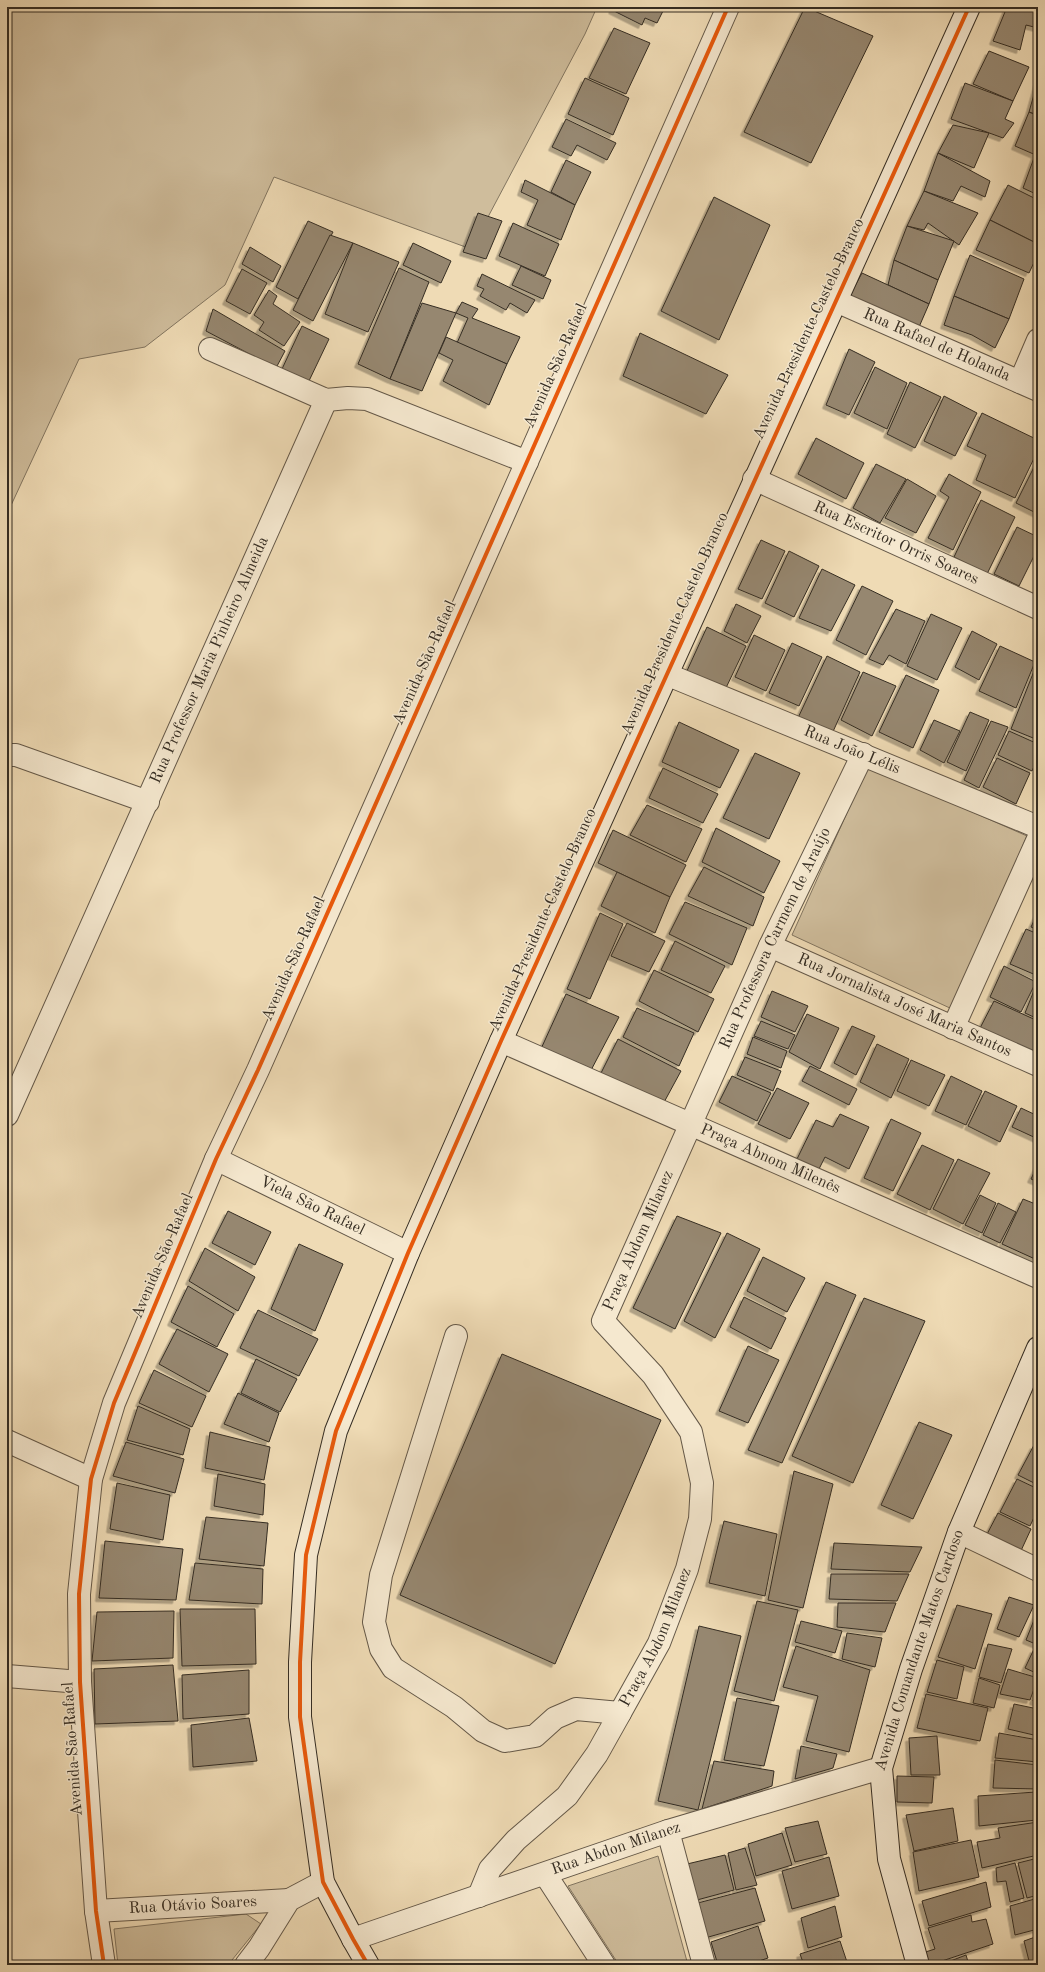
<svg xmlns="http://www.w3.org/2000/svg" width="1045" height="1972" font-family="'Old Standard TT',serif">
<defs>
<filter id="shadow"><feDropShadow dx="-3.5" dy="3.5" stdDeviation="0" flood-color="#0004"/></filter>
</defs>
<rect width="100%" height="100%" fill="#efdbb5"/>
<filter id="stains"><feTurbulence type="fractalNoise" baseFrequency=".005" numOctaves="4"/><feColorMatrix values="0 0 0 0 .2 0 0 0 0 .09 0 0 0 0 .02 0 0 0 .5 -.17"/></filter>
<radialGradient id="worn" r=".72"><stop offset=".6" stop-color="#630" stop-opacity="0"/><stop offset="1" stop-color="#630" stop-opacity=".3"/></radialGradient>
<!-- green -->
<g fill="#cfbd9c" stroke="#827560">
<path d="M7 7H597L585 34 471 249 274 177 225 285 145 347 79 359 7 514Z"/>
<path d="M868 766 1027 836 952 1009 792 935Z"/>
<path d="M658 1856 688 1965H619L568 1886Z"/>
<path d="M246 1914 261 1924 228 1965H118L114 1929Z"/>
</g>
<!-- building -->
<g fill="#96876f" stroke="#352d23" filter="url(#shadow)">
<path d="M614 7H665L657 23 645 18 642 25 612 10Z"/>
<path d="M805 7 873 36 811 163 744 132Z"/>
<path d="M1007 7H1038V28L1026 25 1020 50 993 41Z"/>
<path d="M614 28 650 43 626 94 589 78Z"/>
<path d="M989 51 1029 67 1013 101 973 84Z"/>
<path d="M585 78 629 98 613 135 568 114Z"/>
<path d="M1038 80V115L1029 112Z"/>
<path d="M965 83 1013 101 1005 119 1014 123 1003 138 951 119Z"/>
<path d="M1029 112 1038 116V156L1015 146Z"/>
<path d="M566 119 616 143 607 160 577 145 571 156 552 147Z"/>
<path d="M953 125 989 133 974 168 938 153Z"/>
<path d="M938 153 990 181 985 197 961 186 953 201 924 191Z"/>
<path d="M1035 155 1038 157V195L1023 188Z"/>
<path d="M566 160 591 172 575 205 551 192Z"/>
<path d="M525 180 575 205 561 240 527 225 538 200 521 192Z"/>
<path d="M1008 185 1038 200V244L990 220Z"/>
<path d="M924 191 978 213 959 245 928 223 924 230 907 226Z"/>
<path d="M714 197 770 225 719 340 661 311Z"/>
<path d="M478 213 502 221 486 259 463 252Z"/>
<path d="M990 220 1038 244V254L1029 273 976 250Z"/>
<path d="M308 221 333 232 298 299 276 287Z"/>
<path d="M513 223 559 244 545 276 499 256Z"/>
<path d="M907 226 954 241 938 280 894 260Z"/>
<path d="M330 235 353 243 313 321 293 310Z"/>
<path d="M353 243 399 262 368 332 325 314Z"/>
<path d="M413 243 451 261 441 283 403 265Z"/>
<path d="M250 247 281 266 273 282 242 264Z"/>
<path d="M970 255 1024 279 1009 319 954 296Z"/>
<path d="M894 260 938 280 929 304 888 285Z"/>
<path d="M521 266 551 280 543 299 512 285Z"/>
<path d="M399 268 429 282 390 379 358 364Z"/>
<path d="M242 269 267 283 250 314 226 301Z"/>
<path d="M862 273 929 304 919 327 849 297Z"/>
<path d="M482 274 535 300 527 313 510 303 506 310 480 296 484 289 477 286Z"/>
<path d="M269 290 277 296 273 304 300 322 284 346 259 330 264 322 254 315Z"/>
<path d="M954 296 1009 319 995 348 972 335 944 325Z"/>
<path d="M462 302 478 309 472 318 520 337 507 364 457 343 468 318 456 313Z"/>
<path d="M422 303 456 313 422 391 390 379Z"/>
<path d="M213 309 285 351 276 368 206 331Z"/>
<path d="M302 326 329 339 308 383 282 369Z"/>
<path d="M640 333 728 375 706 414 623 376Z"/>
<path d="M446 337 507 364 489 405 443 381 453 360 439 353Z"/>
<path d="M849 349 875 362 849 415 826 405Z"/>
<path d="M875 367 907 383 887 429 854 413Z"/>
<path d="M910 382 941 397 915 448 887 434Z"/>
<path d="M944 396 977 413 955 456 924 441Z"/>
<path d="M982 413 1038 440V450L1015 498 976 480 986 455 967 446Z"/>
<path d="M816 438 864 463 846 499 798 474Z"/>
<path d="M1038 459V514L1016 503Z"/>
<path d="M876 464 906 479 880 523 853 508Z"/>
<path d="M949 474 981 492 953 550 928 538 949 497 940 491Z"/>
<path d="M907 479 936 496 916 533 885 518Z"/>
<path d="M981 500 1015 517 987 574 954 557Z"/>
<path d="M1017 527 1038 537V548L1019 586 994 574Z"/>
<path d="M761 540 785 551 762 599 738 589Z"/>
<path d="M789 551 819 566 794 617 765 603Z"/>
<path d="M822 569 855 585 831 631 799 618Z"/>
<path d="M862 586 893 601 866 655 836 640Z"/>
<path d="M736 604 761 616 747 643 724 631Z"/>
<path d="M896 609 925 621 906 664 889 655 883 665 869 659Z"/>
<path d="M931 614 962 628 937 680 907 666Z"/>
<path d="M707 627 746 646 724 692 686 673Z"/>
<path d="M972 631 997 644 979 680 955 667Z"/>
<path d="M754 635 785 650 766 691 735 677Z"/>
<path d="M792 643 822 657 799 706 769 693Z"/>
<path d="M1000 646 1035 662 1016 708 979 691Z"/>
<path d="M827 656 860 672 831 736 797 720Z"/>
<path d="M1038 661V740L1011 729Z"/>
<path d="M863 672 896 686 872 736 841 720Z"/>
<path d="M906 675 939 690 913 748 879 732Z"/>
<path d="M970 712 989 720 966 771 947 762Z"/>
<path d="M934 720 960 731 944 763 920 750Z"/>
<path d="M991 721 1008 727 979 788 964 780Z"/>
<path d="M679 722 739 750 720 788 662 762Z"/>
<path d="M1009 731 1038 744V757L1032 771 998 755Z"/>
<path d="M755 753 800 773 769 839 723 818Z"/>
<path d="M997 758 1030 773 1016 804 983 787Z"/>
<path d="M663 768 718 794 703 823 649 798Z"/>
<path d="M647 805 702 829 686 862 630 835Z"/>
<path d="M716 828 780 861 764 893 702 862Z"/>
<path d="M613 830 686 865 670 897 598 863Z"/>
<path d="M704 867 764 897 753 926 688 896Z"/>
<path d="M617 872 670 897 655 933 601 906Z"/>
<path d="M685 902 747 928 732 965 669 934Z"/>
<path d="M1038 912V930L1031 927Z"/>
<path d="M600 913 623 924 590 999 567 989Z"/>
<path d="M627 923 665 941 649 972 611 956Z"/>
<path d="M1026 929 1038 934V976L1010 964Z"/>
<path d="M675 941 725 966 711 993 661 970Z"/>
<path d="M1004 966 1036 982 1021 1012 990 997Z"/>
<path d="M654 970 714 999 698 1032 639 1001Z"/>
<path d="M1037 983H1038V1019L1025 1013Z"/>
<path d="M772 991 808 1006 795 1032 761 1017Z"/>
<path d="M566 994 619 1017 589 1074 540 1051Z"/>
<path d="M994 1001 1038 1021V1041L1031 1055 979 1030Z"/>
<path d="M637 1008 694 1033 679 1066 623 1037Z"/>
<path d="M807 1014 839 1028 820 1069 789 1052Z"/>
<path d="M761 1021 795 1035 788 1049 754 1036Z"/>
<path d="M852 1026 875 1036 856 1075 834 1063Z"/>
<path d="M753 1037 787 1051 781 1068 747 1054Z"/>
<path d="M618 1039 681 1071 662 1106 601 1073Z"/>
<path d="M877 1044 909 1059 891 1098 860 1082Z"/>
<path d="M745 1057 781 1071 773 1091 737 1075Z"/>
<path d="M911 1060 945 1075 929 1106 897 1091Z"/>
<path d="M810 1066 857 1089 849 1105 802 1081Z"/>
<path d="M732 1076 771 1093 757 1121 719 1102Z"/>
<path d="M951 1076 982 1091 966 1125 935 1111Z"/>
<path d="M777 1088 809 1103 790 1139 758 1124Z"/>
<path d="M985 1091 1017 1106 1000 1142 968 1126Z"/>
<path d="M1021 1108 1038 1116V1139L1012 1127Z"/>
<path d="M840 1114 869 1127 849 1169 825 1157 819 1169 797 1159 816 1120 833 1127Z"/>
<path d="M891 1119 921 1133 893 1191 864 1178Z"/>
<path d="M922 1145 954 1160 930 1210 897 1194Z"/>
<path d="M958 1159 990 1173 963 1224 933 1209Z"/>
<path d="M1038 1164V1182L1031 1179Z"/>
<path d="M980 1195 996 1203 982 1233 965 1225Z"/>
<path d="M1023 1199 1038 1205V1253L1035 1259 1002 1244Z"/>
<path d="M998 1203 1016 1212 1000 1243 983 1235Z"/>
<path d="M228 1211 271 1232 255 1265 212 1243Z"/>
<path d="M677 1216 721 1233 675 1329 633 1308Z"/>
<path d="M727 1233 760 1249 715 1338 684 1321Z"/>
<path d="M299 1244 343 1264 315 1331 271 1309Z"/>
<path d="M205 1248 255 1277 238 1311 189 1281Z"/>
<path d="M763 1257 805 1278 787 1312 747 1291Z"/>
<path d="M826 1282 856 1295 782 1463 748 1450Z"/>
<path d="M188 1286 234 1314 217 1347 171 1322Z"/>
<path d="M744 1297 786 1318 771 1349 730 1327Z"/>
<path d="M864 1298 925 1321 853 1483 792 1456Z"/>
<path d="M258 1310 318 1339 299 1376 240 1348Z"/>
<path d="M177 1329 228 1354 209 1392 159 1364Z"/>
<path d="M748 1346 779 1360 748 1423 719 1411Z"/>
<path d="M502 1354 661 1420 555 1664 400 1595Z"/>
<path d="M256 1359 297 1379 280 1412 241 1393Z"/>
<path d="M154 1370 206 1396 192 1427 139 1403Z"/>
<path d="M238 1393 279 1413 269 1442 224 1424Z"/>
<path d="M138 1406 190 1429 183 1455 127 1440Z"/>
<path d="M919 1422 952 1435 913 1519 881 1505Z"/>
<path d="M210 1432 270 1447 264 1480 205 1468Z"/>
<path d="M126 1442 184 1459 175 1493 113 1476Z"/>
<path d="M1034 1445 1038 1448V1485L1018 1475Z"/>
<path d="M794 1471 833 1484 803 1608 768 1600Z"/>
<path d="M218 1474 265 1484 263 1515 214 1506Z"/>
<path d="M1017 1479 1038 1489V1509L1030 1526 1000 1512Z"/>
<path d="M117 1483 170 1495 163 1540 110 1529Z"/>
<path d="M998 1513 1031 1529 1019 1555 985 1538Z"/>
<path d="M206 1517 268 1523 264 1566 199 1559Z"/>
<path d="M724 1521 777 1534 765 1596 709 1583Z"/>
<path d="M105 1541 183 1549 176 1600 99 1598Z"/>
<path d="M834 1543 922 1547 910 1572 831 1569Z"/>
<path d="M195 1563 263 1569 262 1604 189 1600Z"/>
<path d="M831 1574H909L897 1601 829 1599Z"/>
<path d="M1009 1597 1034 1605 1019 1637 997 1629Z"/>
<path d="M757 1601 798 1610 774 1701 734 1691Z"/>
<path d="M838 1603H896L885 1632 837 1627Z"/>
<path d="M957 1605 992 1614 975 1669 938 1657Z"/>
<path d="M180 1609H255L256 1664 182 1666Z"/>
<path d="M1038 1610V1645L1026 1640Z"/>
<path d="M174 1611 173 1658 92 1661 97 1612Z"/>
<path d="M801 1621 842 1631 835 1653 795 1642Z"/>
<path d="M699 1626 741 1636 698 1810 658 1801Z"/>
<path d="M847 1633 882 1638 875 1667 842 1659Z"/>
<path d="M988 1644 1012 1649 1001 1683 979 1677Z"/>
<path d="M796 1646 870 1670 849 1752 806 1741 818 1696 783 1687Z"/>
<path d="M1034 1649 1038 1650V1674L1025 1668Z"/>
<path d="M937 1660 964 1667 957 1699 927 1692Z"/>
<path d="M173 1665 178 1721 95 1724 94 1669Z"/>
<path d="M1008 1669 1038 1678 1030 1700 1000 1694Z"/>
<path d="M249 1670V1714L183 1719 182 1675Z"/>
<path d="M979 1678 1000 1685 994 1708 973 1703Z"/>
<path d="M1038 1686V1703L1033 1701Z"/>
<path d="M926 1694 988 1708 980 1741 917 1728Z"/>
<path d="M737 1698 779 1706 764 1766 724 1760Z"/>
<path d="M1014 1704 1038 1709V1736L1008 1729Z"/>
<path d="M249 1718 257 1761 193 1767 191 1725Z"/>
<path d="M999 1733 1038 1740V1762L995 1758Z"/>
<path d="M937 1736 940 1775H911L909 1738Z"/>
<path d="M801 1746 837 1754 833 1768 795 1779Z"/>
<path d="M995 1760 1038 1765V1789L993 1788Z"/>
<path d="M714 1761 774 1771 772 1786 702 1809Z"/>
<path d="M897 1776 934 1777 932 1803 897 1802Z"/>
<path d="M1036 1792 1037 1820 979 1826 978 1796Z"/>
<path d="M953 1808 958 1841 914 1851 906 1815Z"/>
<path d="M818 1821 827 1854 795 1862 785 1828Z"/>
<path d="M1038 1822V1855L982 1868 977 1842 1000 1838 998 1828Z"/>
<path d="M782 1833 792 1865 756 1876 748 1844Z"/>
<path d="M971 1840 979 1877 919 1891 913 1852Z"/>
<path d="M745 1848 757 1885 736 1890 728 1853Z"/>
<path d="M725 1855 734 1890 697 1900 687 1864Z"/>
<path d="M829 1857 839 1896 792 1909 782 1871Z"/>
<path d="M1038 1858V1895L1027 1898 1018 1863Z"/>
<path d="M1015 1863 1024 1898 1010 1902 1006 1881 997 1882 996 1868Z"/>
<path d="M986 1882 991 1907 929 1926 922 1901Z"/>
<path d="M755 1888 765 1921 705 1938 694 1904Z"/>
<path d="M1038 1898V1929L1015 1935 1010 1906Z"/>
<path d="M835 1906 842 1937 808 1948 801 1918Z"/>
<path d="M971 1915 972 1922 986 1919 993 1944 930 1965H923L919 1954 935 1949 928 1928Z"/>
<path d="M758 1926 768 1958 747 1965H718L711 1942Z"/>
<path d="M1038 1936V1965H1030L1024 1941Z"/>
<path d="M840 1941 848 1965H804L800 1954Z"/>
<path d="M966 1955 969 1965H940Z"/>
</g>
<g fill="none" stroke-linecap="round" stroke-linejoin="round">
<defs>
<g id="street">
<path id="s1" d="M836 301 1038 390"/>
<path d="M210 349 326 400 348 398 367 399 527 462"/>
<path d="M1020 382 1038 340"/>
<path id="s2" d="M754 479 1038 608"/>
<path id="s3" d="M666 674 1038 827"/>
<path d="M7 755H16L148 802"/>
<path id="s4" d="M770 946 1038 1065"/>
<path d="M953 1028 1038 839"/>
<path id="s5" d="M501 1041 1038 1277"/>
<path id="s6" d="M7 1115 326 400"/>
<path id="s7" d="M216 1159 408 1253"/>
<path id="s8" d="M456 1336 381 1575 374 1622 381 1649 393 1668 454 1707 483 1731 505 1741 535 1736 555 1718 576 1709 620 1713 659 1643 687 1569 700 1519 702 1483 691 1432 653 1375 603 1321 770 946 863 754"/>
<path d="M7 1441 91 1479"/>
<path d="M959 1532 1038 1570"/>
<path d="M7 1676 80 1682"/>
<path d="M668 1831 704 1965"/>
<path d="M545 1874 604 1965"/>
<path d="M479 1896 490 1869 516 1840 567 1796 597 1754 620 1713"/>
<path id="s9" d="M96 1911 289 1900"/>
<path id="s10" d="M353 1939 668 1831 881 1768"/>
<path d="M104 1965 96 1911 80 1682 79 1594 91 1479 114 1403 216 1159 258 1070 728 7"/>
<path d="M246 1965 259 1948 289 1900 323 1882"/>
</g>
<g id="secondary">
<path d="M368 1965 353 1939 323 1882 300 1717V1662L306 1555 336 1431 408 1253 501 1041 969 7"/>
<path id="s11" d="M918 1965 889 1859 881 1768 911 1669 959 1532 1038 1348"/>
</g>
</defs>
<!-- street casing -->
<use href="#street" stroke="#645848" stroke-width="24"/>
<!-- secondary casing -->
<use href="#secondary" stroke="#352d23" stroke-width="24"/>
<!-- street -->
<use href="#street" stroke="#f5e8cf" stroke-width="22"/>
<!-- secondary -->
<use href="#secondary" stroke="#f5e8cf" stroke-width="22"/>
<defs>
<g id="cycleway">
<path d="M104 1965 96 1911 80 1682 79 1594 91 1479 114 1403 216 1159 258 1070 728 7"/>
<path d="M368 1965 353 1939 323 1882 300 1717V1662L306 1555 336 1431 408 1253 501 1041 969 7"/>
</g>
</defs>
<!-- cycleway casing -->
<use href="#cycleway" stroke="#f5e8cf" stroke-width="6"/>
<!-- cycleway -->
<use href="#cycleway" stroke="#e8590c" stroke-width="4"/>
</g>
<g text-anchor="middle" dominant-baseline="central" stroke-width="3" stroke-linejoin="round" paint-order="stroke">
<!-- street labels -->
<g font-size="16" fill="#352d23" stroke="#f5e8cf">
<text transform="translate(809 329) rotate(-65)">Avenida Presidente Castelo Branco</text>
<text stroke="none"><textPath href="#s1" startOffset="110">Rua Rafael de Holanda</textPath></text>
<text transform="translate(556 366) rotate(-66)">Avenida São Rafael</text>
<text stroke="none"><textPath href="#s2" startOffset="156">Rua Escritor Orris Soares</textPath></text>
<text transform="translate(675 624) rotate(-66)">Avenida Presidente Castelo Branco</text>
<text stroke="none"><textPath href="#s6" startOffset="498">Rua Professor Maria Pinheiro Almeida</textPath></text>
<text transform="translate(425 663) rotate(-66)">Avenida São Rafael</text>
<text stroke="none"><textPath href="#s3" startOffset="201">Rua João Lélis</textPath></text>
<text transform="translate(543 920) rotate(-66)">Avenida Presidente Castelo Branco</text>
<text stroke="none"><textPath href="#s8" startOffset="1468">Rua Professora Carmem de Araújo</textPath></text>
<text transform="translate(294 959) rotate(-66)">Avenida São Rafael</text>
<text stroke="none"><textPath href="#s4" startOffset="147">Rua Jornalista José Maria Santos</textPath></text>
<text stroke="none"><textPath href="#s5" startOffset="294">Praça Abnom Milenês</textPath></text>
<text stroke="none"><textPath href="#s7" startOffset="107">Viela São Rafael</textPath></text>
<text stroke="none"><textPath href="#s8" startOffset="1136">Praça Abdom Milanez</textPath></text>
<text transform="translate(163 1256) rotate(-67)">Avenida São Rafael</text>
<text stroke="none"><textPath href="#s8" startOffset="691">Praça Abdom Milanez</textPath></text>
<text stroke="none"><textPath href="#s11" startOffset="325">Avenida Comandante Matos Cardoso</textPath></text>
<text transform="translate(73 1749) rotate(-94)">Avenida São Rafael</text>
<text stroke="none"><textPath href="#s10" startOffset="278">Rua Abdon Milanez</textPath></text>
<text stroke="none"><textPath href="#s9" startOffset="97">Rua Otávio Soares</textPath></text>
</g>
</g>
<!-- margin -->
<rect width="1045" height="1972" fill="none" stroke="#efdbb5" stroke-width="24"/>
<rect x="8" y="8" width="1029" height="1956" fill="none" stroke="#352d23" stroke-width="2"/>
<rect x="12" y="12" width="1021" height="1948" fill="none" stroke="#352d23"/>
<rect width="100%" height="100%" filter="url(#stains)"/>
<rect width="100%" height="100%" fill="url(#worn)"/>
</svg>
